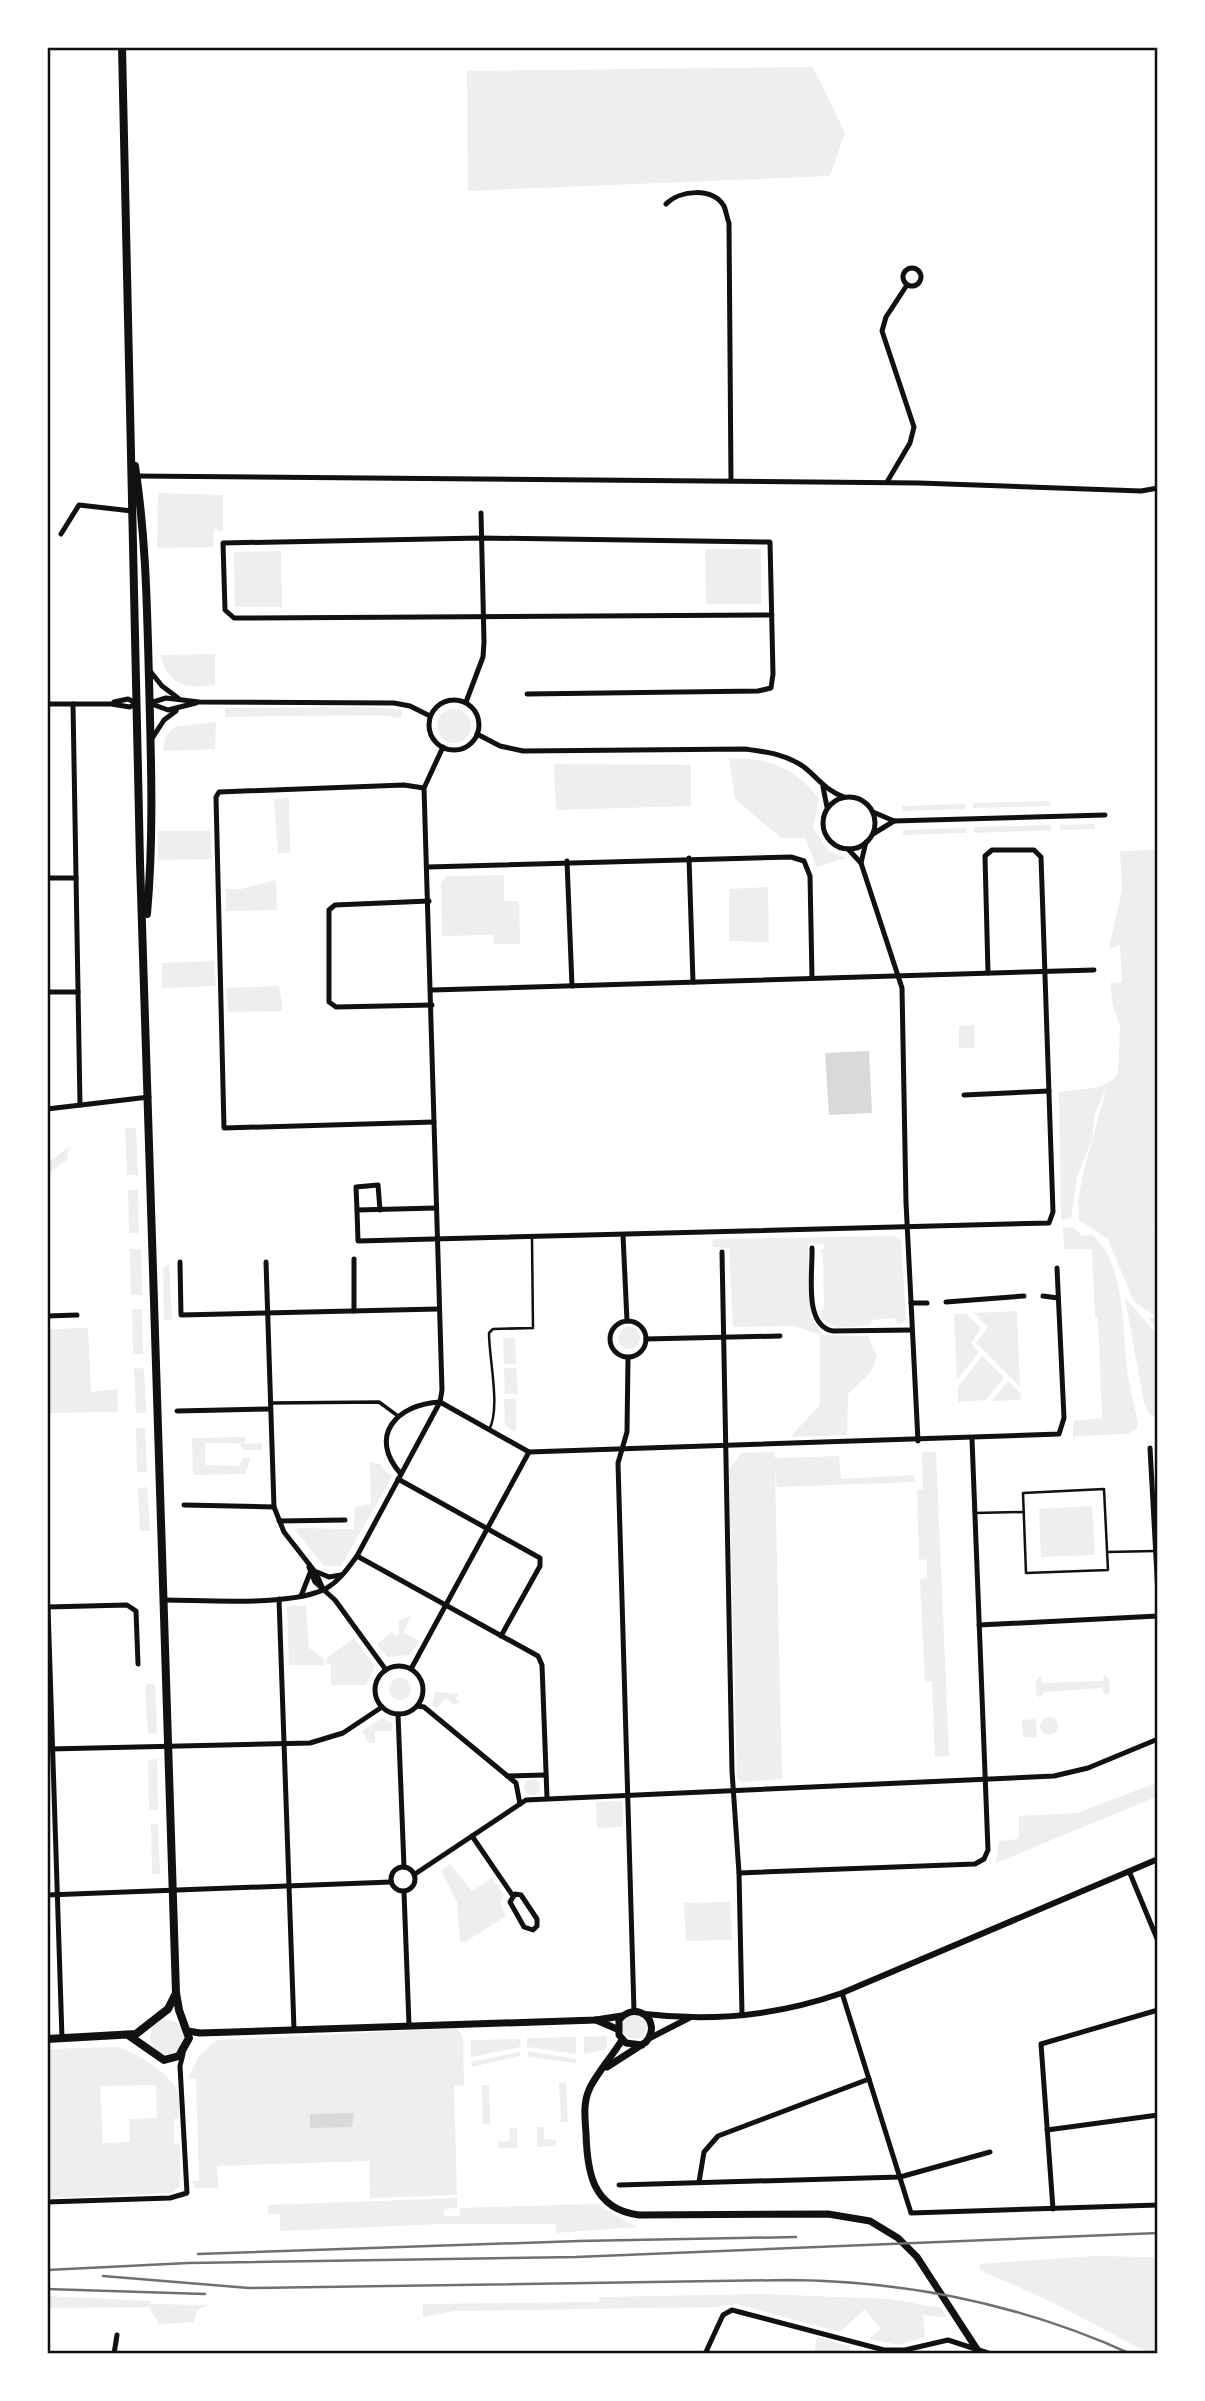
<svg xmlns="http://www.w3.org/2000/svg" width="1205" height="2401" font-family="'DejaVu Sans',sans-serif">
<rect width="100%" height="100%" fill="#fff"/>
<!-- green -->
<g fill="#eee" fill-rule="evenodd">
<path d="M813 67 845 133 830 176 468 191 467 71Z"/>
<path d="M158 493 223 495V531L214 529 213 547 157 548Z"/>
<path d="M705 549H761V604H706Z"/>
<path d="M281 551 282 607H235L234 552Z"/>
<path d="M215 654V685C187 689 167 686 161 655Z"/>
<path d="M377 707 402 710 401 718 378 715 225 717V708Z"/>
<circle cx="454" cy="726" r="17"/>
<path d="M216 722 215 749 163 751 165 738 174 727Z"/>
<path d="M729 758C771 759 790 765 819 798L813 828 829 851 846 858 817 867 805 838H781L735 799Z"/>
<path d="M554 764 691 765V806L556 810Z"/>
<path d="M289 798 290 852 278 854 274 799Z"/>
<path d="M1050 801 1051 806 973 808V803Z"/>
<path d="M965 804V809L902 811V806Z"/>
<path d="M1095 824V829L1060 830V825Z"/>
<path d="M1051 825 1052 830 974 833V827Z"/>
<path d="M966 828V833L903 835V830Z"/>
<path d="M158 831H210L212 859 158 860Z"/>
<path d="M1158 850V1231L1142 1228 1158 1232V1332L1148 1317 1154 1318 1153 1315 1133 1300 1108 1239 1079 1220 1078 1201 1084 1169 1108 1083 1095 1114 1092 1139 1077 1177 1071 1218 1061 1220 1059 1092 1099 1087 1113 1080 1118 1073 1120 1026 1113 1006 1110 983 1122 982 1120 944 1110 949V944L1122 890 1120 851Z"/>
<path d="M504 875V901H519L520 944H494L493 935 442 936 441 883 447 876Z"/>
<path d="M276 880 277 910 226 911V889H241Z"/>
<path d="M768 887 769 942 729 941V889Z"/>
<path d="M214 961 216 986 162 988V963Z"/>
<path d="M279 986 283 1011 228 1012 226 988Z"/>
<path d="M974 1025 975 1048H959V1026Z"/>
<path d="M125 1128H136L138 1175H127Z"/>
<path d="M69 1147 67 1160 47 1174V1163Z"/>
<path d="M128 1190H138L139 1233H129Z"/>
<path d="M1063 1227 1074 1228 1082 1236 1092 1235C1128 1265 1121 1338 1129 1382 1131 1396 1136 1410 1138 1425L1136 1430 1127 1434 1075 1436 1073 1443V1421L1102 1418 1098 1318H1095L1092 1249H1064Z"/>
<path d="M895 1236 901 1240 906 1320 898 1325 895 1318 872 1320 871 1325 838 1328 821 1319 820 1310 824 1309 823 1254 818 1251 824 1249V1244L808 1243 811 1317 823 1335 868 1336 877 1356 870 1373 848 1394 847 1435 790 1437 820 1405V1335L795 1326 733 1327 729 1248 712 1247 713 1239Z"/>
<path d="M130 1249H141L142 1295H131Z"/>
<path d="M169 1263 172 1319 164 1320 163 1268Z"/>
<path d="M1125 1298 1158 1335V1419L1149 1414 1144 1403Z"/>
<path d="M132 1309H142L143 1354H133Z"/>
<path d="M1017 1311 1020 1387 976 1343 988 1327 974 1313Z"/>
<path d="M954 1314H966L981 1328 971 1343 979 1352 957 1380Z"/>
<circle cx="629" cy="1338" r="11"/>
<path d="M88 1328 91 1392 117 1389 118 1412 47 1413V1329Z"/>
<path d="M503 1338H515L516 1364H504Z"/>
<path d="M982 1356 1004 1377 986 1400 958 1402V1387Z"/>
<path d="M144 1368 146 1413H136L134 1369Z"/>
<path d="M504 1368H516L518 1394H505Z"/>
<path d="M1008 1381 1021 1394V1400L992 1401Z"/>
<path d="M504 1399H516V1432L505 1425Z"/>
<path d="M136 1428H145L147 1472H137Z"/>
<path d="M245 1437V1444L262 1443V1450H243L239 1443H205V1465L239 1466 243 1458H250L246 1474 193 1475 192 1438Z"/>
<path d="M774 1452 775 1458 839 1456 841 1479 914 1475 915 1482 777 1487 775 1471 782 1779 744 1782 737 1779 729 1469 742 1453Z"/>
<path d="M922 1452H936L949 1756 935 1757 932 1681H925L920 1579 927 1578V1560L919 1559 917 1490 923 1489Z"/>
<path d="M370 1462 380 1464 387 1473 393 1475 341 1566H324L295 1530 297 1528 354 1529 355 1507 371 1504Z"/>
<path d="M147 1487 150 1531H140L138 1488Z"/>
<path d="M1092 1506 1095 1555 1041 1557 1039 1509Z"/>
<path d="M287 1606H306L309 1648 324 1659V1665H289Z"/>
<path d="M412 1615 403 1632 419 1641 410 1655 387 1657 377 1644 392 1632 396 1636 399 1634 398 1621Z"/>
<path d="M354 1638 375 1666 366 1685H331V1664L325 1663 326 1659Z"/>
<path d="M1105 1675 1109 1679 1110 1692 1106 1695 1101 1688 1044 1692 1040 1698 1036 1694V1681L1040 1676 1043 1683 1102 1681Z"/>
<circle cx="400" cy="1689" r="11"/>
<path d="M148 1684H155L157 1733H148L145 1687Z"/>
<path d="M435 1692 459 1694 455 1698 460 1702 455 1705 446 1698 437 1708 432 1705Z"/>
<circle cx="1049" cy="1726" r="9"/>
<path d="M382 1718 392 1723V1731H375V1743H369L362 1731Z"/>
<path d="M1036 1719 1037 1737H1023L1022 1720Z"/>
<path d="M157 1759 158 1810H149L148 1760Z"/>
<circle cx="532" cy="1787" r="8"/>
<path d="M1158 1782V1796L996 1863 999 1841 1019 1839V1816L1078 1813Z"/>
<path d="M620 1801 623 1803V1827L597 1828 596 1802Z"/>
<path d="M151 1824H158L160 1874H152Z"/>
<path d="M450 1864 472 1891 492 1878 504 1895 500 1903 506 1916 465 1942H460L457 1902 441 1870Z"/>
<path d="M730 1902 732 1940 686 1941 684 1903Z"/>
<circle cx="634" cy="2027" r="12"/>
<circle cx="167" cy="2037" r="17"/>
<path d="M457 2028 463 2037 464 2085 454 2086 457 2195 370 2198 369 2161 217 2166 218 2188H195L192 2181H199L196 2079 188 2078 199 2056 217 2040Z"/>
<path d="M607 2036V2049L584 2054V2037Z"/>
<path d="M576 2037V2054L527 2047V2038Z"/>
<path d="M520 2039V2047L471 2057V2040Z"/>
<path d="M117 2047C136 2053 167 2071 177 2090 180 2097 179 2111 179 2119H174V2143L180 2144V2186L172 2193 47 2198V2049ZM156 2085 157 2118 129 2119 130 2142 103 2143 100 2086Z"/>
<path d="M528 2051 576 2059V2063L528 2057Z"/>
<path d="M520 2052V2056L472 2067 471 2062Z"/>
<path d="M566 2082 568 2122H561L559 2083Z"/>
<path d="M482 2085H489L490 2124H483Z"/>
<path d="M537 2127H544V2139L556 2140V2146L537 2147Z"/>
<path d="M509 2128H517V2148H498V2142L510 2141Z"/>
<path d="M457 2198V2208L444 2209V2216H460V2208L597 2204 636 2227 556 2233V2224H442L280 2231V2214H268V2205Z"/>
<path d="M1092 2256 1158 2257V2354H1150L1056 2304 980 2270V2264Z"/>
<path d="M762 2294 890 2299 941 2308 947 2318 923 2315 925 2337 899 2345 869 2339 881 2329 865 2309 840 2332 736 2304 716 2307 455 2311 423 2317V2304L599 2302 600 2297Z"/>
<path d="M47 2296 151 2301V2304L208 2305 197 2310 194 2322 159 2324 149 2307 47 2308Z"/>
<path d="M817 2337 850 2346 849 2354H814Z"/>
</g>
<!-- water -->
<g fill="#d9d9d9">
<path d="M869 1051 872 1113 829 1115 825 1053Z"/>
<path d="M354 2113 352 2127 310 2128V2114Z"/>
</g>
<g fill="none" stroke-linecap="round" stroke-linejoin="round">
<!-- service -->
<g stroke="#111" stroke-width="2.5">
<path d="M489 1430C501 1408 489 1360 489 1333L493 1329 533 1328 532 1238"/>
<path d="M1104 1489 1108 1570 1026 1573 1023 1493Z"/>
<path d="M975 1513 1024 1512"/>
<path d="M1107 1552 1155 1551"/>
</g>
<!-- pedestrian -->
<path stroke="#111" stroke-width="3.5" d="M270 1403 379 1402 398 1416"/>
<!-- minor -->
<g stroke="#111" stroke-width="5">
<path d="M666 204C680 190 712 187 724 206 726 211 727 218 729 223L731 481"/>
<circle cx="912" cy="277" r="9"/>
<path d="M134 476 919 483 1141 491 1158 488"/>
<path d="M887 482 910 443 914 427 882 331 886 317 907 285"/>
<path d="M61 534 79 505 132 511"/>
<path d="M150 671 162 686 178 698"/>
<path d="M527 694 758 691 771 688 773 674 770 542 481 538 223 543 225 610 234 618 772 615"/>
<circle cx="454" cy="725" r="25"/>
<path d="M114 702 128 699 136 703"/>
<path d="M466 702 483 657 484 642 481 513"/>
<path d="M149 703 168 710 196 703"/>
<path d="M150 703 166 698 199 702 394 703 410 706 430 716"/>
<path d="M47 704H111L130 707 136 703"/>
<path d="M73 704 80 1105"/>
<path d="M477 734 500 746 523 751 745 749C766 752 786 754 804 767 818 778 826 791 844 797"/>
<path d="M153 737 164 720 176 711"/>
<path d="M823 787 827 807"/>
<path d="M424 788 404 785 219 792 216 797 224 1128 434 1122"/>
<circle cx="849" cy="823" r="26"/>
<path d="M873 812 894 821 1105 815"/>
<path d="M873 834 894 821"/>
<path d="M848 849 861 863 902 988 906 1202 918 1441"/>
<path d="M689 858 693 982"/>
<path d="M567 861 572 986"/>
<path d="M861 863 866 842"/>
<path d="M428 867 791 857 804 861 810 876 812 978"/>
<path d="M47 878H76"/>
<path d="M429 901 335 905 329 910V1002L336 1007 432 1005"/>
<path d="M432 990 1094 970"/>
<path d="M47 992H78"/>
<path d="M964 1095 1049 1091"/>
<path d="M47 1109 149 1097"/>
<path d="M436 1208 357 1210 358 1241 1049 1223 1053 1212 1041 857 1034 850H992L985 856 988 973"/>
<path d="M357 1210 356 1187 378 1185 380 1210"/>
<path d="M623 1235 627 1321"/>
<path d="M812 1248C813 1272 803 1326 833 1331L912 1330"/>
<path d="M722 1252 732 1771 739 1873 742 2014"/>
<path d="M354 1259V1311"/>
<path d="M180 1262 181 1315 438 1309"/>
<path d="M266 1262 274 1507 284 1532 316 1573 323 1589"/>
<path d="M1043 1296 1058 1298"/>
<path d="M946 1302 1024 1296"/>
<path d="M911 1303H927"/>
<path d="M47 1316 77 1315"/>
<circle cx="628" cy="1339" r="18"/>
<path d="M646 1339 780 1336"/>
<path d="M628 1358 627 1432 618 1463 634 2011"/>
<path d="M440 1402 529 1452 1059 1434 1064 1418 1057 1268"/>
<path d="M177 1411 270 1409"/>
<path d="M1150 1448 1158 1594"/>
<path d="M401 1474C367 1436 397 1404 440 1402"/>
<path d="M398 1479 540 1558V1566L501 1636"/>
<path d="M184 1505 274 1507"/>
<path d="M279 1521 345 1520"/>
<path d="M357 1556 538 1656 542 1665 547 1798"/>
<path d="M309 1567 315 1582 335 1600 386 1670"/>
<path d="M317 1572 329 1577 341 1575"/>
<path d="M301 1596 310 1573"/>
<path d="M279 1599 294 2029"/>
<path d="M165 1600C206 1600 292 1607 327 1588 340 1580 348 1568 357 1556L440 1402 442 1390 424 788 443 747"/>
<path d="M47 1607 127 1605 136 1611 138 1664"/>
<path d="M48 1607 62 2038"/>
<path d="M979 1625 1158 1616"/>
<circle cx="399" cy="1690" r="24"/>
<path d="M411 1669 529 1452"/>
<path d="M418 1706 424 1707 516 1783 520 1804"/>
<path d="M398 1714 404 1867"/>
<path d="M50 1749 310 1743 343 1733 382 1707"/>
<path d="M507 1776 545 1775"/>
<path d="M472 1836 513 1896"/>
<circle cx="403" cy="1879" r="12"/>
<path d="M1129 1871 1158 1941"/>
<path d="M739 1873 975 1864 984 1859 988 1850 972 1439"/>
<path d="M415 1874 526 1800 1054 1776 1088 1768 1158 1739"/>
<path d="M404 1892 409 2025"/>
<path d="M515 1894 521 1895 537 1919V1926L533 1930 524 1927 510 1902Z"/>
<path d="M47 1895 391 1882"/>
<path d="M842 1993 911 2213 1158 2205"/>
<path d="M1047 2130 1158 2115"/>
<path d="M699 2182 704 2152 718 2136 869 2079"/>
<path d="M619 2185 900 2177 990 2152"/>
<path d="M47 2202 170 2198 187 2193 180 2066 183 2054"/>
<path d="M1053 2209 1041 2044 1158 2010"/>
<path d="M114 2354 117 2335"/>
<path d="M705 2354 723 2315 732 2310 884 2350H905L948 2340 991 2354"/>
</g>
<!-- tertiary -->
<g stroke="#111" stroke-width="6">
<path d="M645 2014C712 2022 779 2015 842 1993L1158 1859"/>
<path d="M650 2038 689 2018"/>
</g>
<!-- secondary -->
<g stroke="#111" stroke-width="7">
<path d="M596 2020 617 2029"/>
<path d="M188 2031 200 2033 596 2020 622 2016"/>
<path d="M622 2040C613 2055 594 2077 589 2090 583 2103 585 2119 586 2133 587 2171 592 2209 639 2215L828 2214 870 2221 898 2238 917 2257 980 2354"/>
<path d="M607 2067 646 2042C663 2021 636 1999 619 2020V2035L626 2043 642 2045"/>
</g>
<!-- primary -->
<g stroke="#111" stroke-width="8">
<path d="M122 47 140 862 176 1993 179 2010 189 2038 179 2056 164 2060 128 2035"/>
<path d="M135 466C146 537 147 608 149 679 151 758 154 836 147 914"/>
<path d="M47 2039 136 2034 168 2009 176 1993"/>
</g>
<!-- rail -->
<g stroke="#707070" stroke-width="2.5">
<path d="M198 2254 579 2241 796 2237"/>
<path d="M47 2270 188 2263 576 2257 1158 2233"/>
<path d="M103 2276 249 2288 789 2280C909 2281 1021 2304 1131 2354"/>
<path d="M47 2289 205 2294"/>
</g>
</g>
<!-- border -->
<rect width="1205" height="2401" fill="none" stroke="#ffffff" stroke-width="98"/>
<rect x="49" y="49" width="1107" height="2303" fill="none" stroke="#111" stroke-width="2.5"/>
</svg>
